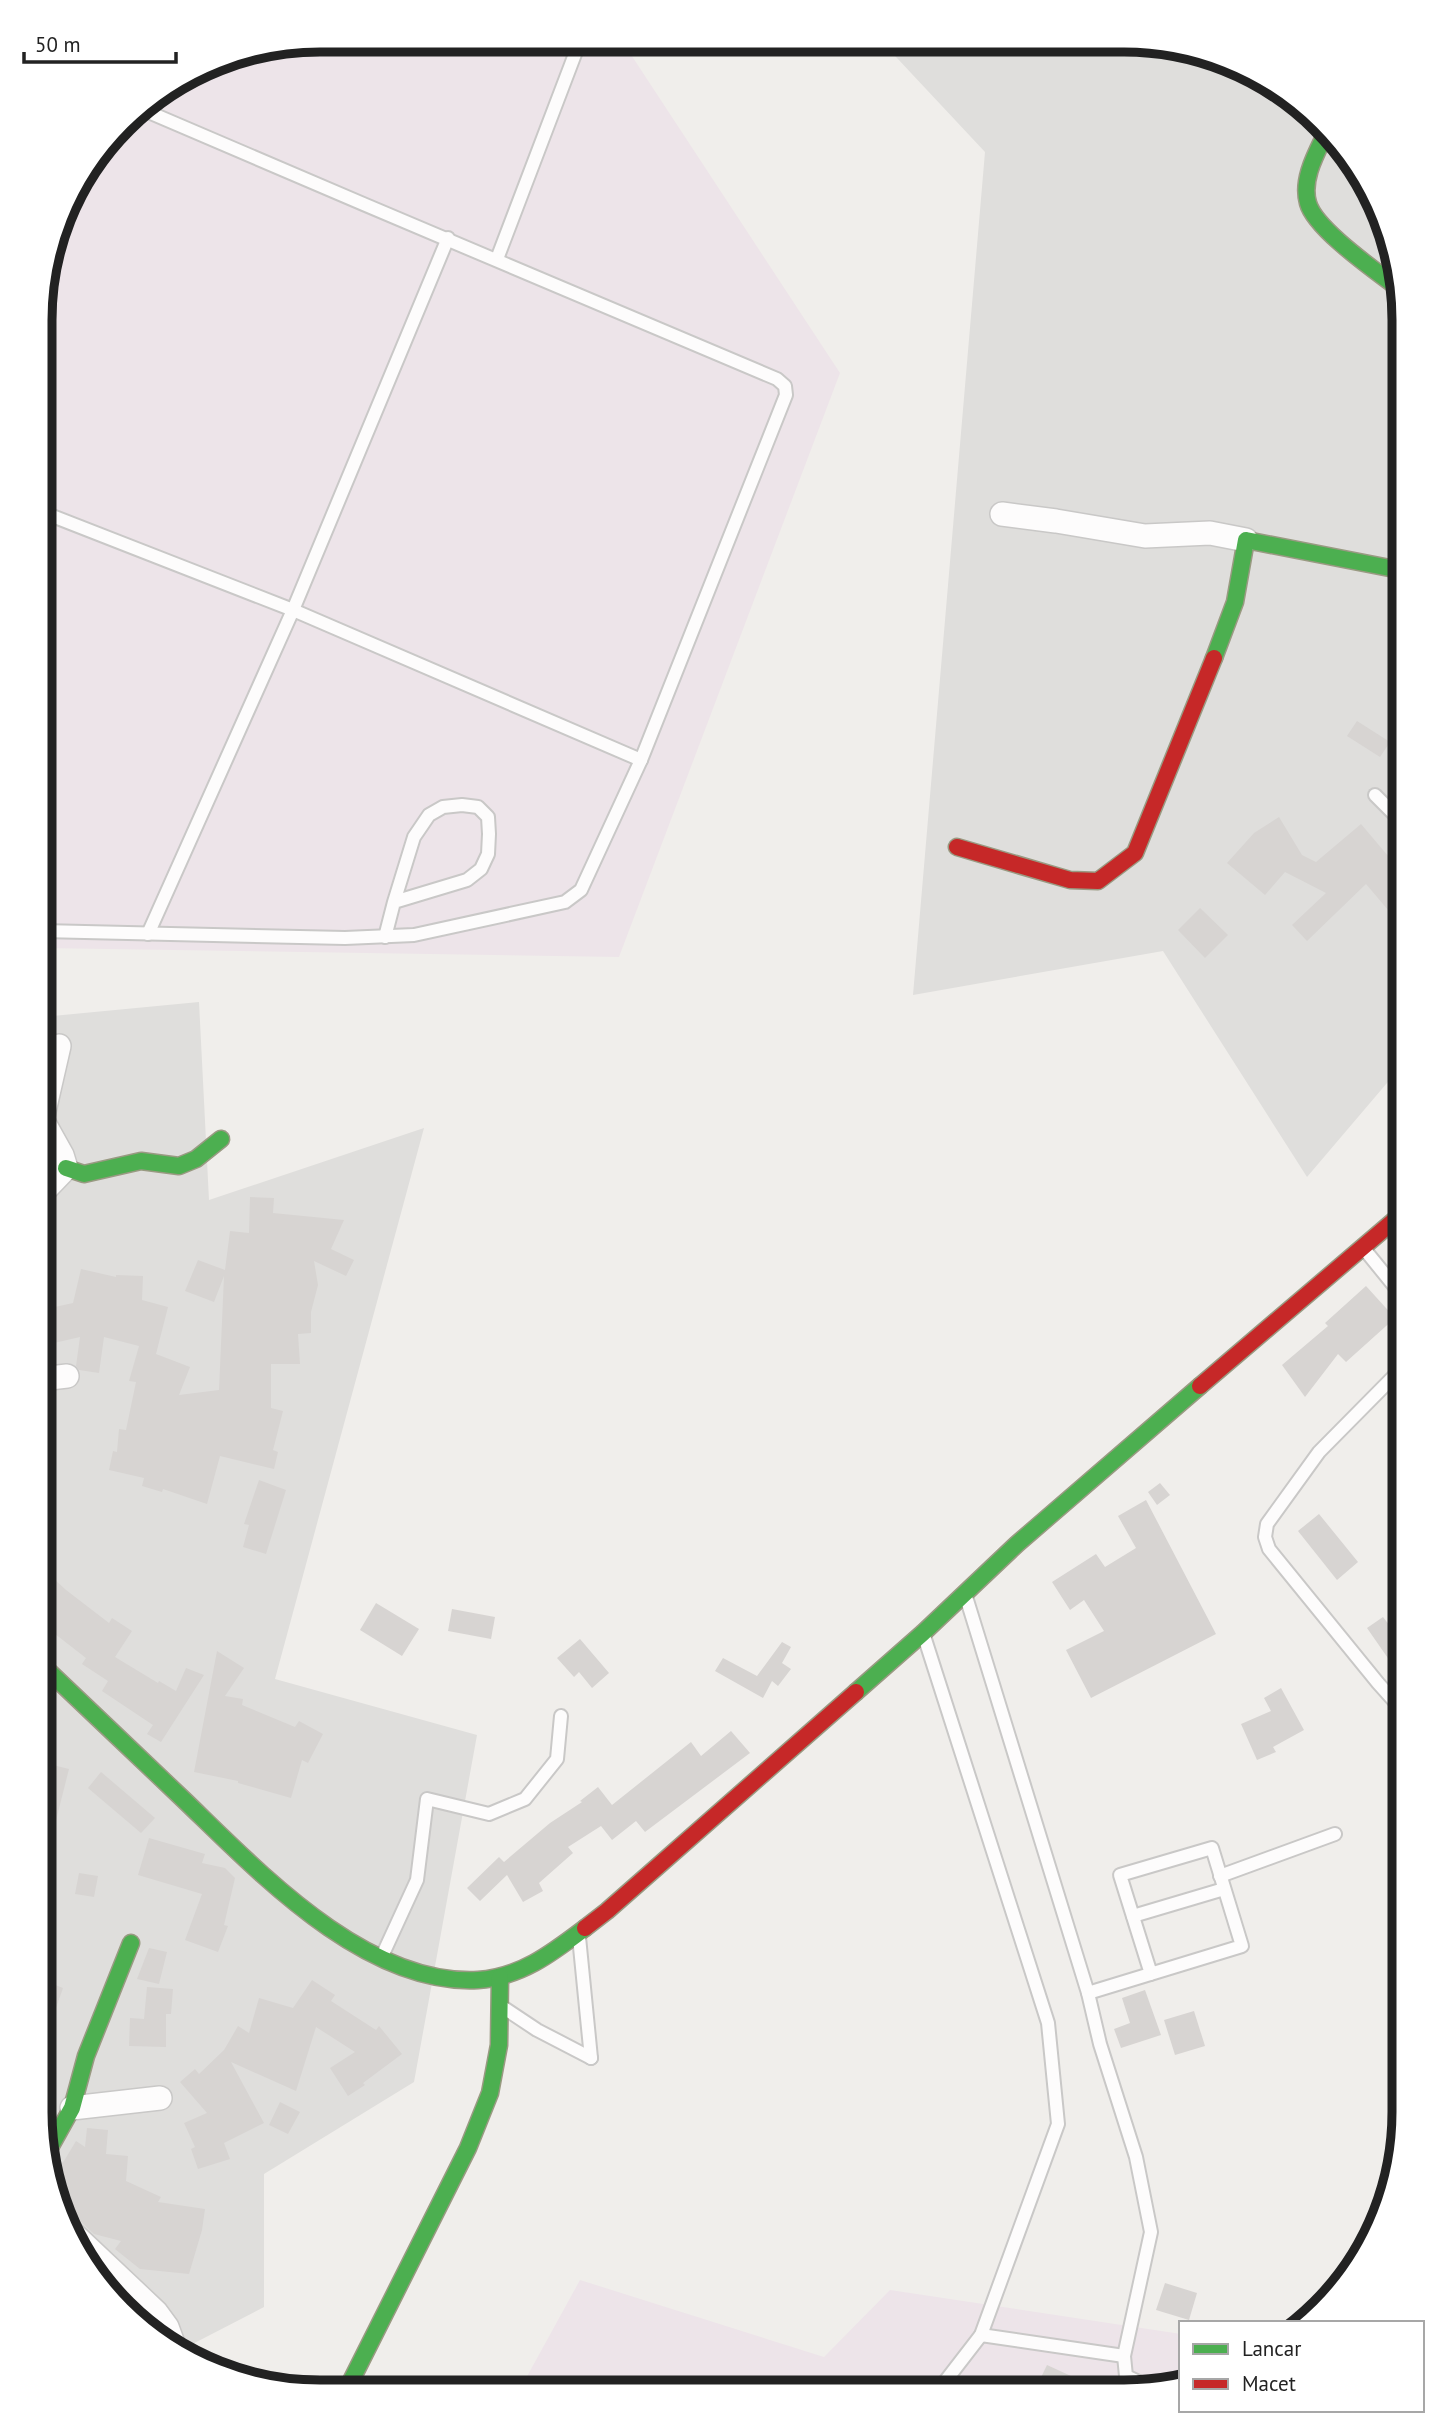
<svg xmlns="http://www.w3.org/2000/svg" width="1445" height="2433" font-family="'PT Sans',sans-serif">
<rect width="100%" height="100%" fill="#f0eeeb"/>
<!-- residential -->
<g fill="#dfdedc">
<path d="M882 42 1161 43 1232 62 1295 98 1347 150 1384 214 1405 321 1404 1063 1307 1177 1163 951 913 995 985 152Z"/>
<path d="M199 1002 209 1200 424 1128 275 1679 477 1735 414 2082 264 2174V2307L179 2351 150 2335 98 2283 61 2219 40 2112 42 1017Z"/>
</g>
<!-- industrial -->
<g fill="#ede4e9">
<path d="M321 40 622 41 840 373 619 957 42 948 43 284 69 196 135 110 214 61Z"/>
<path d="M580 2280 824 2357 890 2290 1181 2334V2382L1125 2393 519 2391Z"/>
</g>
<!-- building -->
<g fill="#d7d4d2">
<path d="M1357 721 1390 742 1380 757 1347 736Z"/>
<path d="M1279 817 1302 855 1316 862 1361 824 1405 876V930L1366 884 1307 941 1292 925 1326 893 1285 872 1265 895 1227 863 1254 833Z"/>
<path d="M1200 908 1228 935 1205 958 1178 930Z"/>
<path d="M250 1197 274 1198 273 1213 344 1220 331 1249 354 1260 346 1276 314 1261 318 1285 311 1312V1333L298 1334 300 1364H271V1408L283 1411 273 1450 278 1452 274 1469 220 1456 207 1504 163 1489 162 1492 142 1486 144 1478 109 1470 113 1451 117 1452 119 1429 126 1430 136 1382 129 1381 139 1346 104 1337 99 1373 79 1370 76 1366 80 1337 41 1346V1310L73 1303 81 1269 116 1277V1275L143 1276 142 1300 168 1307 156 1354 190 1367 179 1395 219 1390 224 1276 214 1302 185 1291 198 1260 225 1270 230 1231 249 1233Z"/>
<path d="M1366 1286 1395 1318 1346 1362 1338 1354 1305 1397 1282 1365 1328 1326 1325 1323Z"/>
<path d="M259 1480 286 1490 266 1554 243 1547 249 1525 244 1524Z"/>
<path d="M1160 1483 1170 1495 1157 1505 1148 1492Z"/>
<path d="M1146 1500 1216 1634 1091 1698 1066 1650 1104 1631 1084 1600 1070 1610 1052 1582 1096 1554 1105 1567 1136 1548 1118 1516Z"/>
<path d="M1319 1514 1358 1562 1337 1580 1298 1531Z"/>
<path d="M41 1567 66 1590 109 1623 112 1618 132 1631 115 1657 158 1683 159 1681 176 1691 186 1668 204 1675 161 1742 147 1734 153 1725 102 1691 108 1681 82 1664 86 1658 50 1630 52 1627 41 1617Z"/>
<path d="M376 1603 419 1629 402 1656 360 1630Z"/>
<path d="M452 1609 495 1617 491 1639 448 1631Z"/>
<path d="M1383 1617 1390 1626 1393 1623 1404 1639V1656L1392 1664 1367 1628Z"/>
<path d="M580 1639 609 1673 592 1688 579 1672 574 1677 557 1658Z"/>
<path d="M782 1642 791 1647 782 1663 791 1669 778 1686 772 1681 763 1698 715 1671 723 1658 757 1676Z"/>
<path d="M217 1651 244 1668 225 1696 243 1699 242 1705 295 1727 299 1721 323 1734 308 1763 302 1760 291 1798 238 1783V1781L194 1772Z"/>
<path d="M1281 1688 1304 1730 1273 1747 1276 1752 1257 1760 1241 1724 1271 1711 1264 1698Z"/>
<path d="M731 1731 750 1753 645 1832 636 1821 612 1840 601 1826 568 1847 573 1853 539 1883 543 1891 523 1902 507 1875 480 1901 467 1888 499 1857 504 1862 550 1823 582 1802 580 1801 598 1787 612 1805 691 1742 701 1756Z"/>
<path d="M41 1762 69 1769 48 1852 42 1851 43 1796 41 1795Z"/>
<path d="M101 1772 155 1818 141 1833 88 1788Z"/>
<path d="M149 1838 205 1854 202 1863 225 1868 235 1878 224 1925 228 1926 218 1952 185 1940 202 1894 138 1875Z"/>
<path d="M79 1873 98 1876 94 1897 75 1894Z"/>
<path d="M149 1948 167 1952 159 1984 137 1979Z"/>
<path d="M40 1979 63 1988 43 2045 40 2044Z"/>
<path d="M312 1980 335 1995 331 2001 376 2030 379 2026 402 2054 363 2083 365 2085 348 2096 330 2068 355 2052 316 2027 296 2091 231 2062 264 2123 224 2143 230 2159 198 2169 191 2149 195 2147 184 2123 207 2113 180 2082 195 2069 199 2074 224 2050 238 2026 249 2033 259 1998 293 2008Z"/>
<path d="M147 1987 173 1989 171 2014H166V2047L129 2046 130 2018 144 2019Z"/>
<path d="M1145 1990 1161 2035 1121 2048 1114 2029 1130 2023 1122 1998Z"/>
<path d="M1194 2011 1205 2046 1175 2055 1164 2020Z"/>
<path d="M280 2102 300 2112 288 2134 269 2125Z"/>
<path d="M87 2128 108 2130 106 2154 128 2156 126 2181 161 2197 158 2202 205 2209 202 2230 189 2274 140 2269 115 2249 121 2241 94 2234 75 2216 69 2213 60 2214 52 2169 58 2167 64 2161 76 2141 85 2147Z"/>
<path d="M1165 2283 1197 2293 1189 2320 1156 2310Z"/>
<path d="M1047 2365 1071 2376 1063 2393 1034 2392Z"/>
</g>
<g fill="none" stroke-linecap="round" stroke-linejoin="round">
<defs>
<g id="lane">
<path d="M497 259 580 41"/>
<path d="M42 512 293 610 641 760"/>
<path d="M1375 795 1405 825"/>
<path d="M42 931 345 938 414 935 565 902 581 890 641 760 786 395 785 386 777 379C564 288 351 200 139 108"/>
<path d="M148 934 293 610 448 238"/>
<path d="M385 937 394 902 414 837 429 815 443 807 462 805 478 807 488 817 489 834 488 854 481 869 467 880 394 902"/>
<path d="M1398 1058 1404 1051"/>
<path d="M1365 1250 1404 1298"/>
<path d="M967 1600 1088 1993 1100 2044 1136 2157 1151 2232 1124 2356 1126 2376 1151 2388"/>
<path d="M924 1636 1048 2023 1058 2124 981 2335 937 2392"/>
<path d="M1404 1712 1378 1683 1269 1549 1265 1537 1267 1524 1319 1452 1404 1366"/>
<path d="M1220 1876 1335 1834"/>
<path d="M1133 1916 1224 1889"/>
<path d="M579 1937 591 2058"/>
<path d="M383 1954 417 1880 427 1799 489 1814 525 1799 557 1759 561 1716"/>
<path d="M1088 1993 1242 1946 1212 1848 1120 1875 1151 1974"/>
<path d="M504 2008 537 2030 591 2058"/>
<path d="M981 2335 1124 2356"/>
</g>
<g id="street">
<path d="M1230 61 1235 63"/>
<path d="M1002 514 1056 521 1145 536 1210 533 1246 540"/>
<path d="M42 1120 59 1046"/>
<path d="M41 1194 66 1168 62 1155 43 1121"/>
<path d="M41 1379 67 1376"/>
<path d="M72 2108 160 2098"/>
<path d="M66 2227 156 2312 167 2327 175 2349"/>
</g>
<g id="fast">
<path d="M1327 131C1317 152 1301 179 1308 203 1315 229 1376 271 1398 288"/>
<path d="M1214 658 1235 602 1246 540 1405 571"/>
<path d="M66 1168 84 1174 141 1161 179 1166 196 1159 221 1139"/>
<path d="M41 1664C88 1709 136 1754 183 1799 258 1871 365 1986 478 1980 521 1977 552 1953 585 1928"/>
<path d="M856 1692 923 1633 1017 1544 1200 1386"/>
<path d="M48 2151 72 2108 86 2056 131 1943"/>
<path d="M346 2391 468 2148 490 2093 499 2045 500 1977"/>
</g>
<g id="jam">
<path d="M957 847 1070 880 1098 881 1135 853 1214 658"/>
<path d="M1200 1386 1404 1212"/>
<path d="M585 1928 607 1911 856 1692"/>
</g>
</defs>
<!-- lane casing -->
<use href="#lane" stroke="#c9c8c7" stroke-width="16"/>
<!-- street casing -->
<use href="#street" stroke="#c9c8c7" stroke-width="26"/>
<!-- fast casing -->
<use href="#fast" stroke="#999a82" stroke-width="19"/>
<!-- jam casing -->
<use href="#jam" stroke="#999a82" stroke-width="19"/>
<!-- lane -->
<use href="#lane" stroke="#fdfcfc" stroke-width="12"/>
<!-- street -->
<use href="#street" stroke="#fdfcfc" stroke-width="23"/>
<!-- fast -->
<use href="#fast" stroke="#4caf50" stroke-width="16"/>
<!-- jam -->
<use href="#jam" stroke="#c62828" stroke-width="16"/>
</g>
<!-- crop -->
<path d="M0 0H1445V2433H0ZM320 52H1124A268 268 0 0 1 1392 320V2112A268 268 0 0 1 1124 2380H320A268 268 0 0 1 52 2112V320A268 268 0 0 1 320 52Z" fill="#fff" fill-rule="evenodd"/>
<path fill="none" stroke="#222" stroke-width="9" d="M320 52H1124A268 268 0 0 1 1392 320V2112A268 268 0 0 1 1124 2380H320A268 268 0 0 1 52 2112V320A268 268 0 0 1 320 52Z"/>
<!-- legend -->
<rect x="1179" y="2321" width="245" height="91" fill="#ffffff" stroke="#a7a7a7" stroke-width="2"/>
<rect x="1193" y="2344" width="35" height="10" fill="#4caf50" stroke="#a7a7a7" stroke-width="2"/>
<text x="1242" y="2356" font-size="21" fill="#222222">Lancar</text>
<rect x="1193" y="2379" width="35" height="10" fill="#c62828" stroke="#a7a7a7" stroke-width="2"/>
<text x="1242" y="2391" font-size="21" fill="#222222">Macet</text>
<!-- scale -->
<path d="M24 52v10h152v-10" fill="none" stroke="#222222" stroke-width="3.5"/>
<text x="35" y="52" font-size="21" fill="#222222" stroke="#ffffff" stroke-width="5" paint-order="stroke">50 m</text>
</svg>
